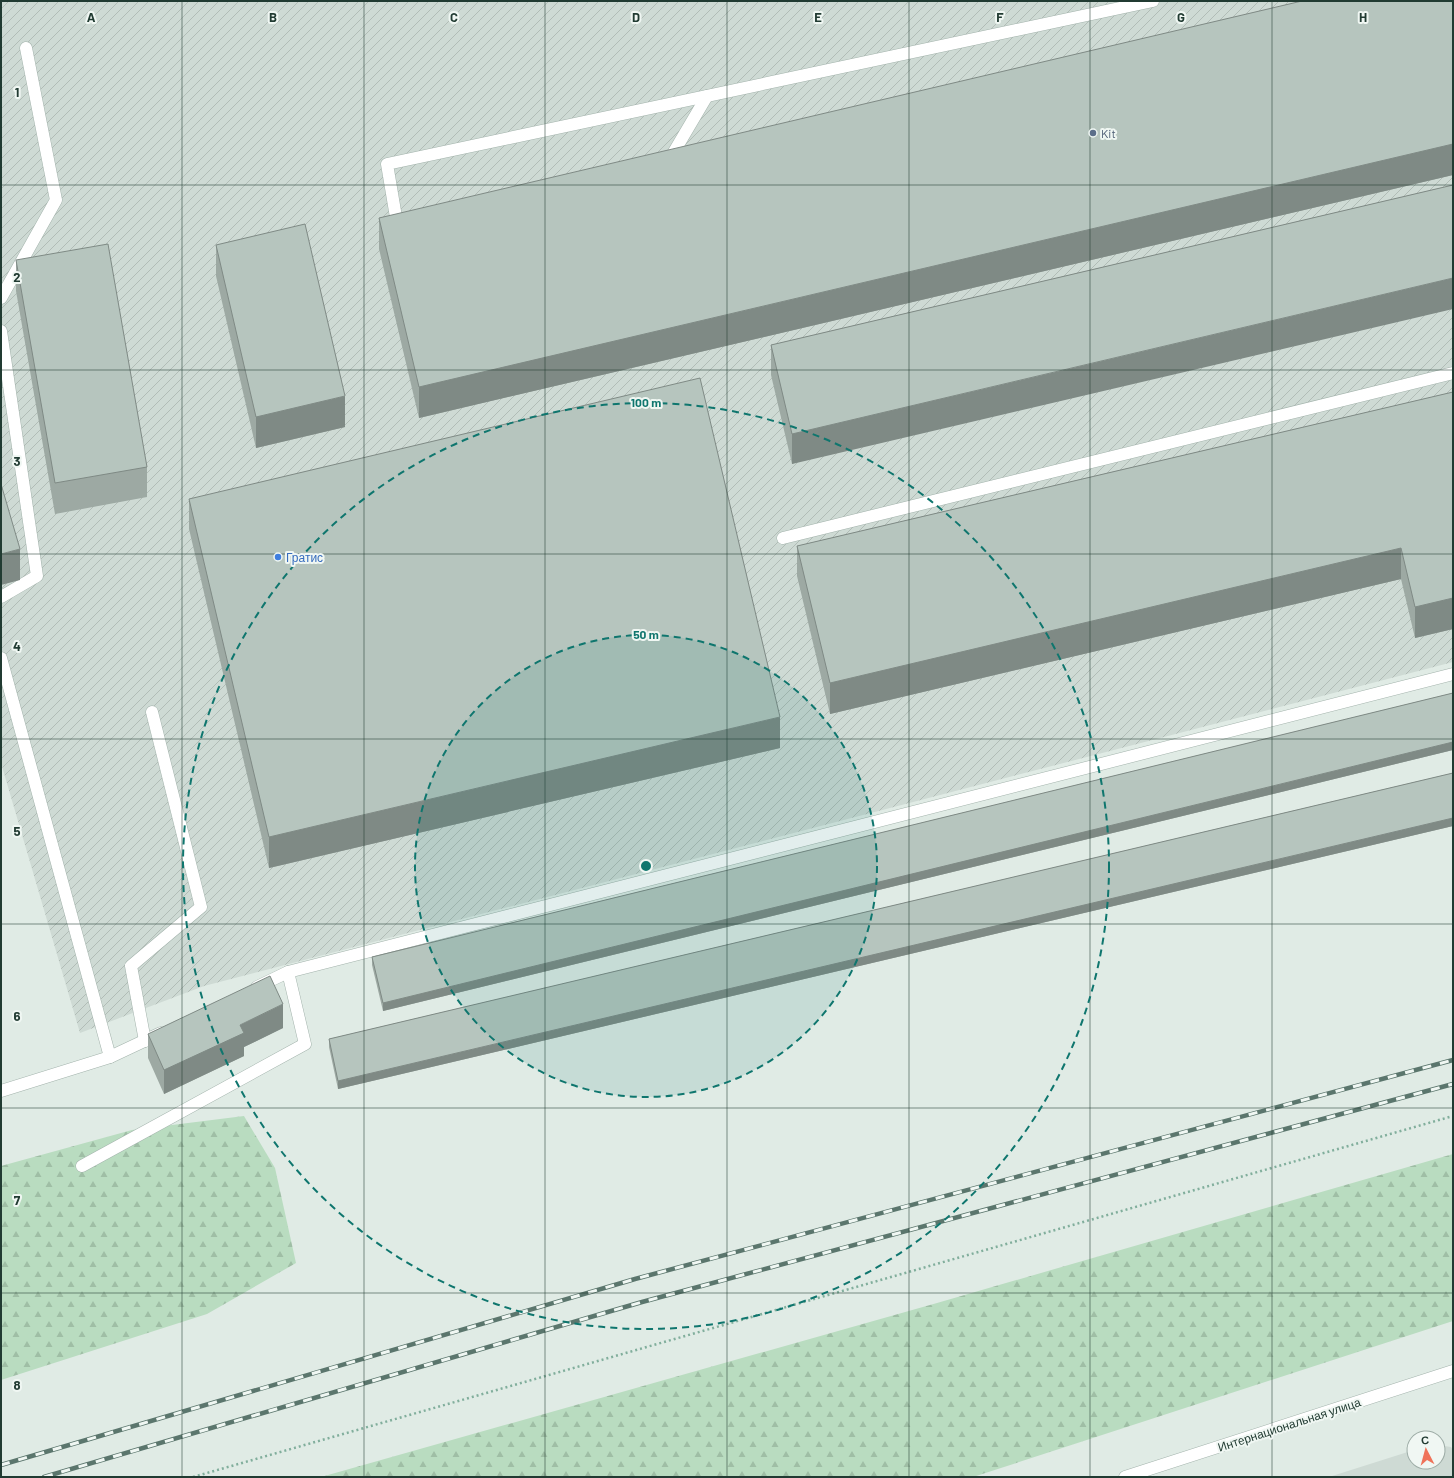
<svg xmlns="http://www.w3.org/2000/svg" width="1454" height="1478" font-family="Barlow,sans-serif">
<defs>
<pattern id="industrial-furrows" width="10" height="10" patternUnits="userSpaceOnUse"><rect width="10" height="10" fill="#cedad4"/><path d="M-1 1l2-2M0 10L10 0M9 11l2-2" fill="none" stroke="#b1bcb6"/></pattern>
<pattern id="forest-firs" width="22" height="20" patternUnits="userSpaceOnUse"><rect width="22" height="20" fill="#b9dcc0"/><path d="M5 1l3.5 6h-7zM16 11l3.5 6h-7z" fill="#9fbea5"/></pattern>
</defs>
<rect width="100%" height="100%" fill="#e0ebe5"/>
<!-- built -->
<path fill="#cedad4" d="M1438 1445 1451 1447 1453 1450V1477H1329L1414 1450V1462H1438Z"/>
<!-- industrial -->
<path fill="url(#industrial-furrows)" d="M1 1H1453V662L204 986 80 1033 1 763Z"/>
<!-- forest -->
<g fill="url(#forest-firs)">
<path d="M244 1116 275 1168 296 1263 207 1314 1 1380V1166L132 1130Z"/>
<path d="M1453 1154V1321L973 1477H321L937 1303Z"/>
</g>
<g fill="none" stroke-linecap="round" stroke-linejoin="round">
<defs>
<g id="service">
<path d="M668 162 707 96"/>
<path d="M398 229 387 164 1153 1"/>
<path d="M1 298 56 200 26 48"/>
<path d="M1 331 37 576 1 597"/>
<path d="M783 538 1453 373"/>
<path d="M1 658 110 1057"/>
<path d="M145 1041 131 966 201 907 152 712"/>
<path d="M82 1166 305 1044 288 972"/>
</g>
<g id="minor">
<path d="M257 987 288 972 1453 674"/>
<path d="M1 1091 110 1057 161 1033"/>
</g>
<path id="tertiary" d="M1125 1477 1453 1371"/>
</defs>
<!-- service casing -->
<use href="#service" stroke="#a3b3ac" stroke-width="13"/>
<!-- minor casing -->
<use href="#minor" stroke="#a3b3ac" stroke-width="13"/>
<!-- tertiary casing -->
<use href="#tertiary" stroke="#a3b3ac" stroke-width="13"/>
<!-- path -->
<path stroke="#81ae9c" stroke-width="2.5" stroke-dasharray="2 3" stroke-linecap="butt" d="M193 1477 1453 1116"/>
<!-- service -->
<use href="#service" stroke="#fff" stroke-width="12"/>
<!-- minor -->
<use href="#minor" stroke="#fff" stroke-width="12"/>
<!-- tertiary -->
<use href="#tertiary" stroke="#fff" stroke-width="12"/>
<defs>
<g id="rail">
<path d="M1 1465 635 1279 1453 1060"/>
<path d="M44 1477 642 1302 1453 1084"/>
</g>
</defs>
<!-- rail casing -->
<use href="#rail" stroke="#5b766d" stroke-width="4.5"/>
<!-- rail -->
<use href="#rail" stroke="#f0f7f3" stroke-width="3" stroke-dasharray="9" stroke-linecap="butt"/>
</g>
<!-- wall -->
<g fill="#9da9a3">
<path d="M1453 1V175L419 418 379 249V218Z"/>
<path d="M1453 185 792 464 771 375V345Z"/>
<path d="M216 245 345 427 256 448 216 276Z"/>
<path d="M16 260 147 467V497L55 514 16 291Z"/>
<path d="M1453 392V629L1415 638 1401 579 830 714 797 576V546Z"/>
<path d="M189 499 780 748 269 868 189 529Z"/>
<path d="M1453 693V750L383 1011 372 965V957Z"/>
<path d="M1453 773V826L338 1089 329 1047V1039Z"/>
<path d="M283 1028 244 1047V1056L164 1094 148 1058V1034Z"/>
</g>
<!-- shaded-wall -->
<g fill="#7f8a85">
<path d="M1453 144V175L419 418V387Z"/>
<path d="M1453 278V309L792 464V434Z"/>
<path d="M345 396V427L256 448V417Z"/>
<path d="M1401 548V579L830 714V683Z"/>
<path d="M20 549V580L1 585V554Z"/>
<path d="M1453 598V629L1415 638V607Z"/>
<path d="M780 717V748L269 868V837Z"/>
<path d="M1453 742V750L383 1011V1003Z"/>
<path d="M1453 818V826L338 1089V1081Z"/>
<path d="M283 1004V1028L244 1047V1056L164 1094V1070L240 1025Z"/>
</g>
<!-- building -->
<g fill="#b6c5be" stroke="#7f8a85">
<path d="M1302 1H1453V144L419 387 379 218Z"/>
<path d="M1453 185V278L792 434 771 345Z"/>
<path d="M305 224 345 396 256 417 216 245Z"/>
<path d="M108 244 147 467 55 483 16 260Z"/>
<path d="M700 378 780 717 269 837 189 499Z"/>
<path d="M1453 392V598L1415 607 1401 548 830 683 797 546Z"/>
<path d="M1 484 20 549 1 554Z"/>
<path d="M1453 693V742L383 1003 372 957Z"/>
<path d="M1453 773V818L338 1081 329 1039Z"/>
<path d="M270 976 283 1004 240 1025 244 1033 164 1070 148 1034Z"/>
</g>
<!-- grid -->
<path fill="none" stroke="#213b32" stroke-width="1" stroke-opacity="0.55" d="M182 1V1477M364 1V1477M545 1V1477M727 1V1477M909 1V1477M1090 1V1477M1272 1V1477M1 185H1453M1 370H1453M1 554H1453M1 739H1453M1 924H1453M1 1108H1453M1 1293H1453"/>
<!-- distance rings -->
<circle cx="646" cy="866" r="231" fill="#0f766e" fill-opacity=".12"/>
<g fill="none" stroke="#0f766e" stroke-width="2" stroke-dasharray="7 5">
<circle cx="646" cy="866" r="231"/>
<circle cx="646" cy="866" r="463"/>
</g>
<!-- markers -->
<circle fill="#5c6f8a" stroke="#f0f7f3" stroke-width="1.5" cx="1093" cy="133" r="4"/>
<circle fill="#3f7fe0" stroke="#f0f7f3" stroke-width="1.5" cx="278" cy="557" r="4"/>
<g text-anchor="middle" dominant-baseline="central" stroke-width="4" stroke-linejoin="round" paint-order="stroke">
<!-- service labels -->
<g font-size="12" fill="#4e5e75" stroke="#f0f7f3" text-anchor="start">
<text x="1101" y="133">Kit</text>
</g>
<!-- shop labels -->
<g font-size="12" fill="#366cbe" stroke="#f0f7f3" text-anchor="start">
<text x="286" y="557">Гратис</text>
</g>
<!-- street labels -->
<g font-size="12" fill="#213b32" stroke="#f0f7f3">
<text transform="translate(1289 1424) rotate(-18)">Интернациональная улица</text>
</g>
</g>
<g font-size="13" text-anchor="middle" font-weight="bold" fill="#213b32" stroke="#f0f7f3" stroke-width="4" stroke-linejoin="round" paint-order="stroke">
<text x="91" y="22">A</text>
<text x="273" y="22">B</text>
<text x="454" y="22">C</text>
<text x="636" y="22">D</text>
<text x="818" y="22">E</text>
<text x="1000" y="22">F</text>
<text x="1181" y="22">G</text>
<text x="1363" y="22">H</text>
<text x="17" y="97">1</text>
<text x="17" y="282">2</text>
<text x="17" y="466">3</text>
<text x="17" y="651">4</text>
<text x="17" y="836">5</text>
<text x="17" y="1021">6</text>
<text x="17" y="1205">7</text>
<text x="17" y="1390">8</text>
</g>
<circle cx="646" cy="866" r="6" fill="#0f766e" stroke="#f0f7f3" stroke-width="2"/>
<g font-size="12" text-anchor="middle" font-weight="bold" fill="#0f766e" stroke="#f0f7f3" stroke-width="4" stroke-linejoin="round" paint-order="stroke">
<text x="646" y="407">100 m</text>
<text x="646" y="639">50 m</text>
</g>
<!-- border -->
<rect width="1454" height="1478" fill="none" stroke="#213b32" stroke-width="4"/>
<!-- north arrow -->
<g transform="translate(1426 1450) rotate(354)"><circle r="19" fill="#f0f7f3" stroke="#9daca6"/>
<path d="M0-3L7 15L0 10L-7 15Z" fill="#ef735a"/>
<text y="-6" font-size="11" font-weight="bold" text-anchor="middle" fill="#213b32">С</text>
</g>
</svg>
